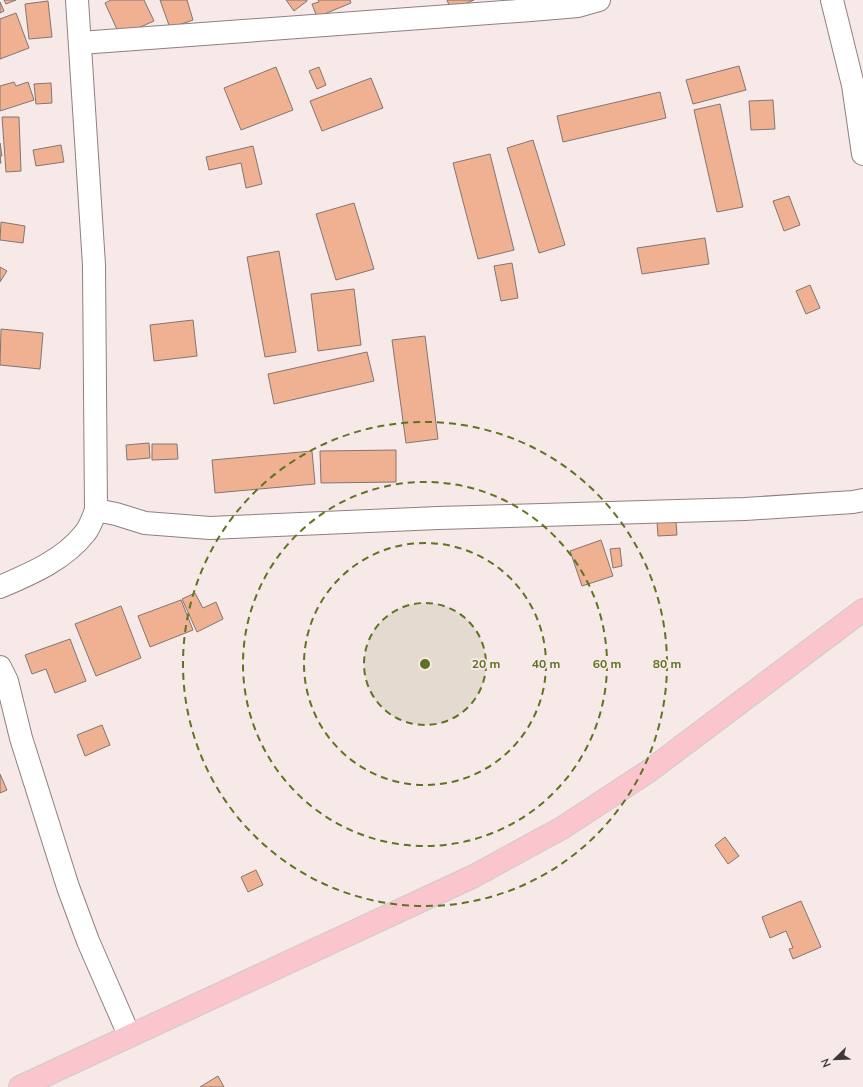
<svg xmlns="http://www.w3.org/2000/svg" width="863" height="1087" font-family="Mulish,sans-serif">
<rect width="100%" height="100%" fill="#f7e9e7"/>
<!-- building -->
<g fill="#efb192" stroke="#817671">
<path d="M4 0H16L6 4Z"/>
<path d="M111 0H144L154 21 120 36 105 3Z"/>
<path d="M160 0H187L193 20 170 28Z"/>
<path d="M286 0H307V1L294 11Z"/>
<path d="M318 0H350L351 3 317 17 312 4 319 2Z"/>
<path d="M447 0H474L451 10Z"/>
<path d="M48 1 52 37 29 39 25 4Z"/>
<path d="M0 2 4 11 0 13Z"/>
<path d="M16 13 29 48 0 59V19Z"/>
<path d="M739 66 746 90 693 104 686 80Z"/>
<path d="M276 67 293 110 241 130 224 88Z"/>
<path d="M319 67 326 85 317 89 309 71Z"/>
<path d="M371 78 383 108 322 131 310 101Z"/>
<path d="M14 82 16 86 28 82 34 100 0 111V86Z"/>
<path d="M51 83 52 103 36 104 34 84Z"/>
<path d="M660 92 666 118 563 142 557 116Z"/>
<path d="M773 100 775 129 751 130 749 101Z"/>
<path d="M720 104 743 207 717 212 694 110Z"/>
<path d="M2 117H19L21 171 6 172Z"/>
<path d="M533 140 565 245 539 253 507 148Z"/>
<path d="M0 143 2 156H0L1 163H0Z"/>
<path d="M61 145 64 162 36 166 33 150Z"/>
<path d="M253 146 262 184 246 188 241 163 209 170 206 157Z"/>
<path d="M490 154 514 250 478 259 453 163Z"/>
<path d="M789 196 800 225 784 231 773 201Z"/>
<path d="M354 203 374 269 336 280 316 214Z"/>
<path d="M1 222 25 226 23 243 0 240Z"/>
<path d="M705 238 709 264 642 274 637 248Z"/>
<path d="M279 251 296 352 265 357 247 257Z"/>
<path d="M512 263 518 298 501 301 494 266Z"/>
<path d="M0 267 7 271 0 282Z"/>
<path d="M810 285 820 308 806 314 796 291Z"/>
<path d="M354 289 361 345 318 351 311 294Z"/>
<path d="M193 320 197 356 154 361 150 325Z"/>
<path d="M1 329 43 333 40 369 0 365Z"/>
<path d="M425 336 438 439 406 443 392 340Z"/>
<path d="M367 352 374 381 274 404 268 374Z"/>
<path d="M149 443 150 458 127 460 126 445Z"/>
<path d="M152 444H177L178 459 152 460Z"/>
<path d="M396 450V482L321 483 320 451Z"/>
<path d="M312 451 315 484 215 493 212 460Z"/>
<path d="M657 522H676L677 535 658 536Z"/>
<path d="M601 540 613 576 582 586 570 551Z"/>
<path d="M620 548 622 566 613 568 610 549Z"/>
<path d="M195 593 203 608 216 602 223 619 197 632 182 599Z"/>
<path d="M181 600 193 630 150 647 138 616Z"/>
<path d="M121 606 141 658 96 676 75 624Z"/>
<path d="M70 639 86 681 55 693 46 669 32 674 25 655Z"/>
<path d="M102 725 110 745 85 756 77 735Z"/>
<path d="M0 774 7 790 0 793Z"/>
<path d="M725 837 739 856 728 864 715 845Z"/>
<path d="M256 870 263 885 248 892 241 877Z"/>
<path d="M801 901 821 947 793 959 789 949 793 948 786 931 770 938 762 917Z"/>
<path d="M218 1076 224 1087H200Z"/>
</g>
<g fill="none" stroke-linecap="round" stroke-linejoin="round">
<defs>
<g id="street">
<path d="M77 0 94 265 96 510"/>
<path d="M832 0 853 85 863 154"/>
<path d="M80 43 531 10 578 6 599 0"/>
<path d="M0 587C30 574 64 560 85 533 90 527 93 518 96 510L116 514 145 523 210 528 438 518 745 509 853 502 863 500"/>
<path d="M0 667 7 681 21 738 68 887 88 941 129 1035"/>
</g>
<path id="primary" d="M20 1087 474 876 562 828 649 771 863 610"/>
</defs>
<!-- street casing -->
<use href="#street" stroke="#8d817f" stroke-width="24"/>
<!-- primary casing -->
<use href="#primary" stroke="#cdcccb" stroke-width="24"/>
<!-- street -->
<use href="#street" stroke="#fff" stroke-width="22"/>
<!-- primary -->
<use href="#primary" stroke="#fac5cd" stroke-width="22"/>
</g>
<!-- distance rings -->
<circle cx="425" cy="664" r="61" fill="#5e7323" fill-opacity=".12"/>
<g fill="none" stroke="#5e7323" stroke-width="2" stroke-dasharray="7 5">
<circle cx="425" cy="664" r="61"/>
<circle cx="425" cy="664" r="121"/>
<circle cx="425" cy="664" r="182"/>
<circle cx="425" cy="664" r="242"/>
</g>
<circle cx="425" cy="664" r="6" fill="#5e7323" stroke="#f7e9e7" stroke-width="2"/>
<g font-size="12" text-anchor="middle" font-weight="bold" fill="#5e7323" stroke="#f7e9e7" stroke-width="4" stroke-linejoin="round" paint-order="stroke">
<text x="486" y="668">20 m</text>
<text x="546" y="668">40 m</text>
<text x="607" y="668">60 m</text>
<text x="667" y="668">80 m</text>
</g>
<!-- north arrow -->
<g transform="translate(835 1059) rotate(247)" stroke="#f7e9e7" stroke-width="3" paint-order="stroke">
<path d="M0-3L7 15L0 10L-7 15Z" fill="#3e3938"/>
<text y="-6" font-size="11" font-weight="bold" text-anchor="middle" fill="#3e3938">N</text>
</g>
</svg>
